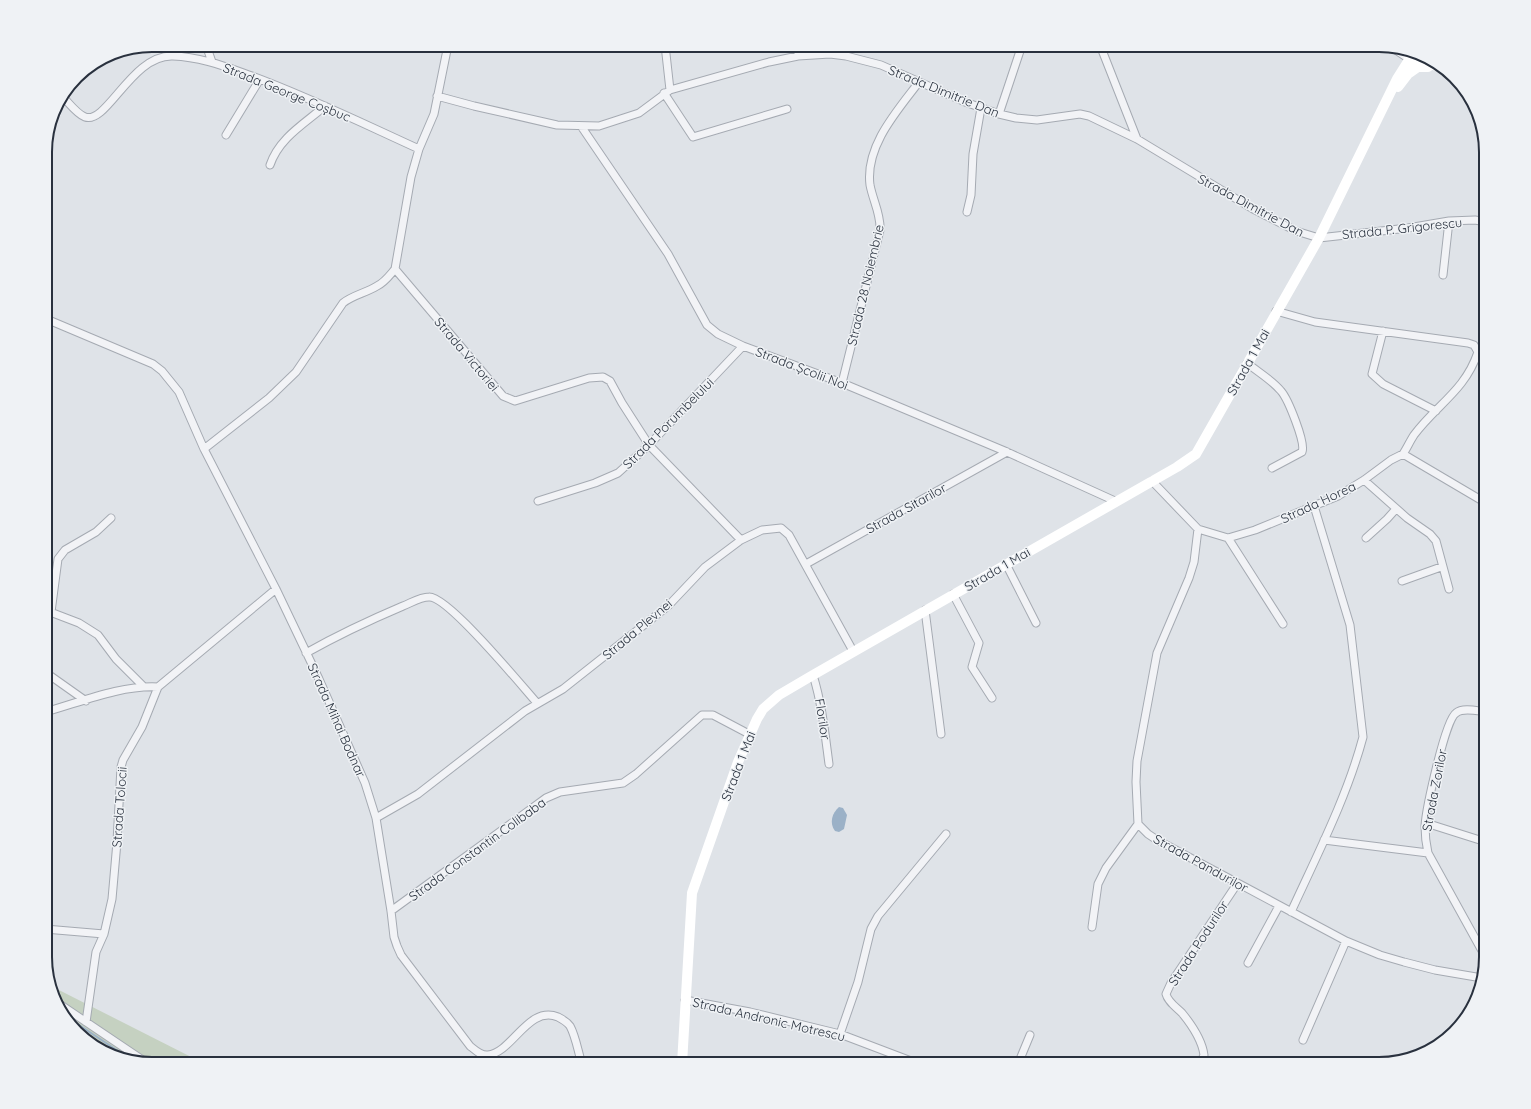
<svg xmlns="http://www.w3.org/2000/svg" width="1531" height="1109" viewBox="0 0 1531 1109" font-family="Quicksand,sans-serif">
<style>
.green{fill:#c5d1c1}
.water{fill:#9bb1c7}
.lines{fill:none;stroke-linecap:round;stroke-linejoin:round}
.stream{stroke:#9bb1c7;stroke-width:2}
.minor-casing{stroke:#a5aab2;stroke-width:9}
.tertiary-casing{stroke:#a5aab2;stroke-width:11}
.minor{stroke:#f2f3f6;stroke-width:7}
.tertiary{stroke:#f2f3f6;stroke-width:9}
.secondary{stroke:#fff;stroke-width:10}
.labels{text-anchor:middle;stroke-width:3;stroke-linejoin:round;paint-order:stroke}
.street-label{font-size:13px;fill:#29313e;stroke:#eff2f5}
.rim{fill:none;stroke:#29313e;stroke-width:2}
</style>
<rect width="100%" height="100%" fill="#dfe3e8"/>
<path class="green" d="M51,986L205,1064H152L118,1058L87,1042L56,1004Z"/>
<path class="water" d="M839,807L843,808L847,815L844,829L839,832L835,831C829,823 832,813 839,807Z"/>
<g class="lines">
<path class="stream" d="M67,1017L133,1061"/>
<g class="minor-casing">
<path id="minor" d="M206,45L212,62
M665,45L670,90
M798,45V56
M1100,45L1137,139
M664,93L693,137L787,109
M437,96L474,106L557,125L599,126L639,113L670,90L769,62L798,56L830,54L846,56L881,65L965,102L999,114L1016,118L1037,120L1080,114L1089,116L1137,139L1253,209L1296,231L1319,238L1408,228L1449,221L1475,220L1486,222
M63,97C69,103 77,114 85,117C107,125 132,54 173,56C201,57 226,67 252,76C309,97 364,124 419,149
M999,114L1022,45
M581,126L668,254L707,325L718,334L743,346L842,383L1007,452L1115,501
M226,135L260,79
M270,165C279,138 304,124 325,106
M967,212L971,195L973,154L981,108
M395,269L503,396L515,401L589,378L603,377L610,381L622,403L649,445L741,540
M1443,275L1449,221
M1276,311L1315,322L1468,343L1474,345L1478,352C1465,391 1436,405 1414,435C1410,441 1407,448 1403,454
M45,317L51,321L153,364L162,371L179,392L204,449L276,589L319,679L365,783L376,818L391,911L394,937L397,946L401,955L470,1046C475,1050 481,1056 488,1055C513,1052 528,1005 558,1017C562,1019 567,1022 570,1026C576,1037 578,1052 582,1064
M45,328L51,321
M1383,331L1372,374L1383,384L1436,411
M1247,363C1258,372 1272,380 1281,391C1288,399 1306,443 1302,452L1272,468
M842,383L880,230C881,214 873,201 870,185C865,146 897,111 919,82
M204,449L269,398L296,372L343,303C353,295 366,293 377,286C385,282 389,276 395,269L411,177L419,149L434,114L448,45
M1364,480L1407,518L1430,534L1436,541L1449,589
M1152,481L1198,529L1228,538L1255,530L1338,496L1364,480L1391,460L1403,454L1486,503
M538,501L595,483L618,473L649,445L743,346
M1198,529L1194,562L1189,578L1157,653L1137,761L1136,782L1138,824L1148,834L1157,840L1346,941L1380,955L1404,962L1435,970L1482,978
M1228,538L1283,624
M1366,538L1387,519L1396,509
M806,564L1007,452
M1006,564L1036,623
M1402,581L1441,567
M953,594L979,643L972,667L992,698
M45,610L79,623L98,635L116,659L143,686
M925,610L941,734
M51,612L58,559L65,550L96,532L111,518
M306,653C338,635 370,620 403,606C411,603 420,597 429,597C448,596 521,685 537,703
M45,672L86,701
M813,675C822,704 825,734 829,764
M45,712C81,702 121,685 158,687
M376,818L418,794L525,711L563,689L668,606L705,567L741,540L762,530L781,528L789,535L853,651
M1426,823L1486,842
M1324,840L1428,853
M391,911L546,798L560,792L623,783L636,774L702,715H713L749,734
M1291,912C1317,855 1347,797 1363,737L1350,625L1314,506
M1092,927L1098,884L1106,868L1138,824
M45,929L104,934
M1486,958L1428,853C1426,844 1425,835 1425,826C1426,810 1445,720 1456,713C1463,707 1477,711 1486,712
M1248,963L1279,906
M685,1000L750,1012L840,1034L919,1064
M55,1001L147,1063
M86,1022L96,952L104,934L112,899L117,842L121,767L123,760L142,727L158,687L276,589
M840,1034L858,982L871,929L878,916L946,834
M1303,1040L1346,941
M215,1064H216
M1018,1064L1030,1035
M1200,1064L1204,1055C1202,1040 1191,1024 1182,1013C1176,1007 1168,1002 1166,994L1171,983L1237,884"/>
</g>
<g class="tertiary-casing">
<path id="tertiary" d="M1393,47L1408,57"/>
</g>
<use href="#minor" class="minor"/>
<use href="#tertiary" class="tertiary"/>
<path class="secondary" d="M1408,50L1409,60L1418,67H1428L1435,62
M1433,65L1444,68
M1398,87L1408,74L1418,67
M682,1064L692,893L738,762L757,719L763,709L779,695L813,675L1177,467L1196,454L1319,238L1397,79L1409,60"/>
</g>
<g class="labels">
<g class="street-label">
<text transform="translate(944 91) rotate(22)" y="5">Strada Dimitrie Dan</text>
<text transform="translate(287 92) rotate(22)" y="5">Strada George Coșbuc</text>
<text transform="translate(1251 205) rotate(28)" y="5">Strada Dimitrie Dan</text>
<text transform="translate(1402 228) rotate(-6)" y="5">Strada P. Grigorescu</text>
<text transform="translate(865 285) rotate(-77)" y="5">Strada 28 Noiembrie</text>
<text transform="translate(467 354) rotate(50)" y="5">Strada Victoriei</text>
<text transform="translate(1248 362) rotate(-61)" y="5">Strada 1 Mai</text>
<text transform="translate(802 368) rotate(21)" y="5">Strada Școlii Noi</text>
<text transform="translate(668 423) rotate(-45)" y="5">Strada Porumbelului</text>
<text transform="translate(1318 502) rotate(-25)" y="5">Strada Horea</text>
<text transform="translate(906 508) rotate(-29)" y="5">Strada Sitarilor</text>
<text transform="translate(997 569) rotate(-30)" y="5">Strada 1 Mai</text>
<text transform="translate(637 629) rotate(-40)" y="5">Strada Plevnei</text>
<text transform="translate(823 719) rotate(81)" y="5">Florilor</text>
<text transform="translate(337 720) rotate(66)" y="5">Strada Mihai Bodnar</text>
<text transform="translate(738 766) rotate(-69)" y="5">Strada 1 Mai</text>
<text transform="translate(1434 790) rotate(-79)" y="5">Strada Zorilor</text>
<text transform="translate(119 807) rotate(-86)" y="5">Strada Tolocii</text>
<text transform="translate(477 849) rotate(-36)" y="5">Strada Constantin Colibaba</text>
<text transform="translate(1201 863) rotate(29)" y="5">Strada Pandurilor</text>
<text transform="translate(1198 943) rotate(-57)" y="5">Strada Podurilor</text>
<text transform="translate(769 1019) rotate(13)" y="5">Strada Andronic Motrescu</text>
</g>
</g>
<path d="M0 0H1531V1109H0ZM152 52H1379A100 100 0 0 1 1479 152V957A100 100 0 0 1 1379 1057H152A100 100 0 0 1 52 957V152A100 100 0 0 1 152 52Z" fill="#eff2f5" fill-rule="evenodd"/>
<path class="rim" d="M152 52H1379A100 100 0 0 1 1479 152V957A100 100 0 0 1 1379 1057H152A100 100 0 0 1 52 957V152A100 100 0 0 1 152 52Z"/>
</svg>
